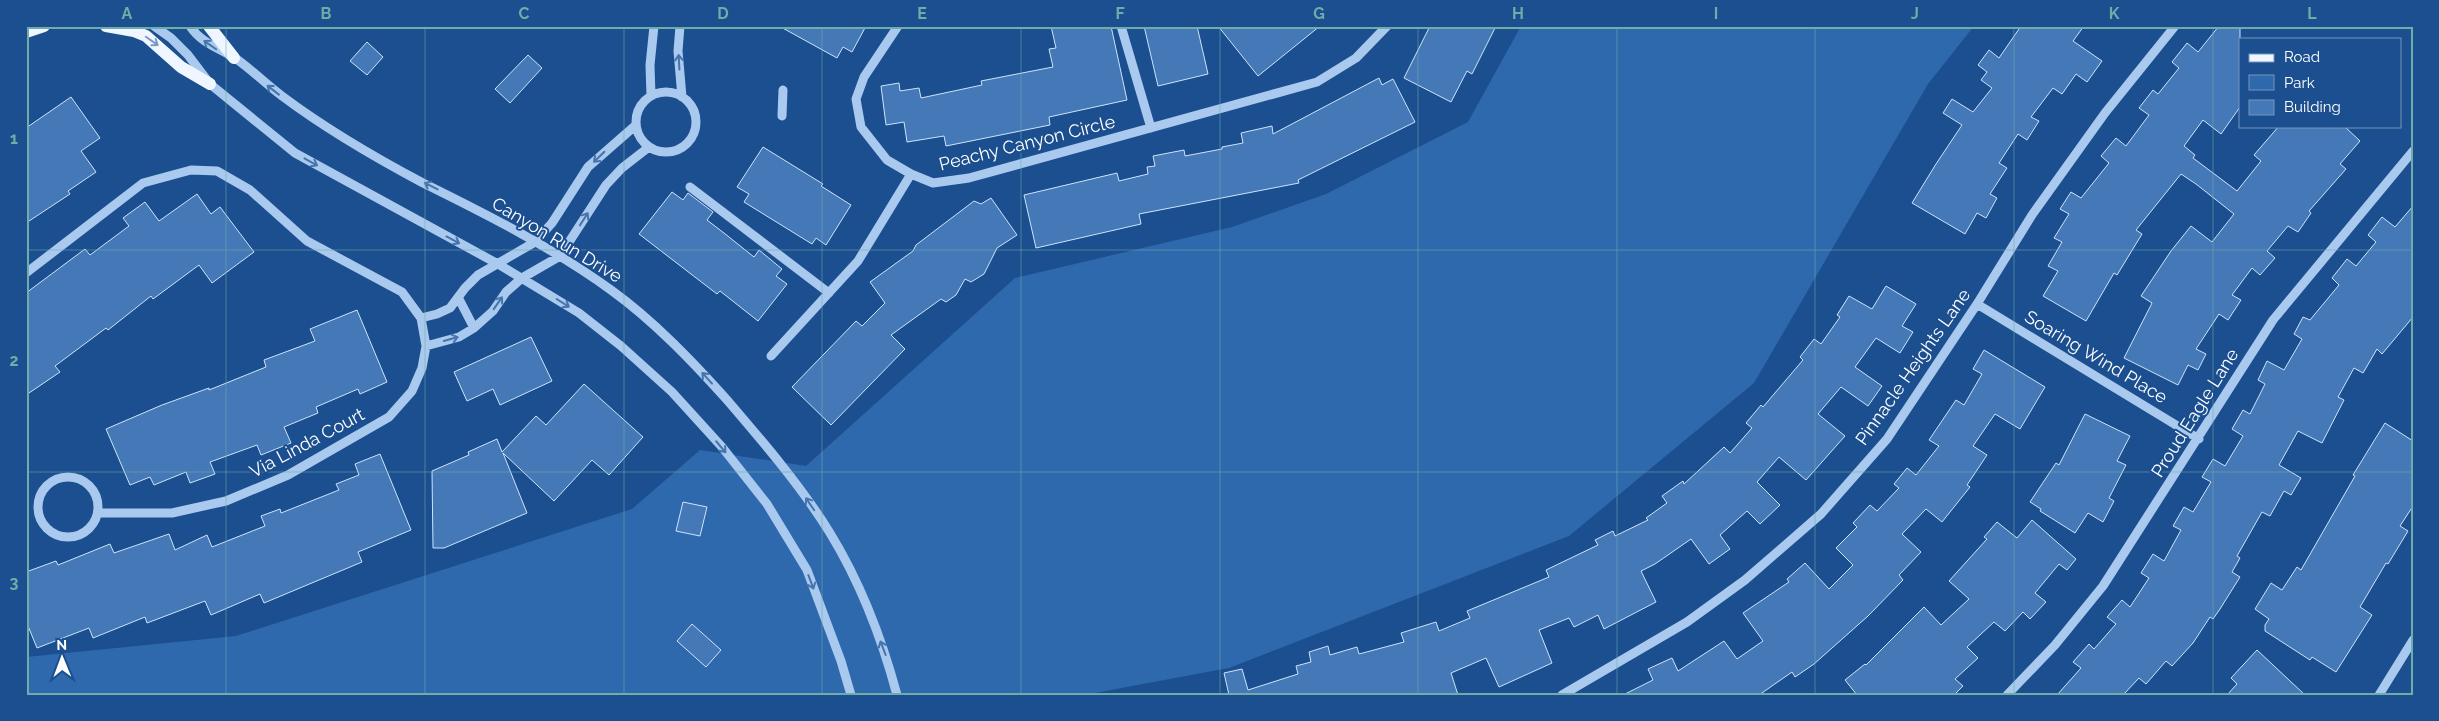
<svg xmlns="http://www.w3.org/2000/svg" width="2439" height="721" viewBox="0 0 2439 721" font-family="Raleway,sans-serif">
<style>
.green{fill:#2e69ad}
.building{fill:#4478b7;stroke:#cfe3fa}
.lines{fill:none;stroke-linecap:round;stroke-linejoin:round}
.minor{stroke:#a9c9ee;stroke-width:9}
.major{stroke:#f0f6ff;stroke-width:12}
.oneway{stroke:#7b9ac1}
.oneway2{stroke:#4674ac}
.grid{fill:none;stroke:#6fada8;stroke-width:1;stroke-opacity:0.55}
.labels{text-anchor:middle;stroke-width:4;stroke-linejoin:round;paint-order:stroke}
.street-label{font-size:18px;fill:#fff;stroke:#1b4f8f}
.neatline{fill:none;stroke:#6fada8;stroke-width:2}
.grid-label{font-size:16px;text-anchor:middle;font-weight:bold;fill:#6fada8}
</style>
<rect width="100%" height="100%" fill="#1b4f8f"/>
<path class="green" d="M1521,26H1974L1928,84L1754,383L1569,536L1229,668L1084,695H26V657L236,636L632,509L700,450L806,466L1015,278L1232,227L1326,194L1468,122Z"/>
<path class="building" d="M779,26H866L852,52L843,47L837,58Z
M1051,26H1111L1127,100L1049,117L1050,125L946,146L944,136L907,142L904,122L886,125L881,86L899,83L900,91L919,88L921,98L982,85L981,81L1053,67L1049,49L1056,48Z
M1144,26H1197L1208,74L1158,86Z
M1218,26H1320L1258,76Z
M1430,26H1496L1472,74L1467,71L1451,102L1404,78Z
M2021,26H2084L2073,41L2102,61L2087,82L2076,74L2062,94L2053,88L2031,117L2039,121L2027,140L2018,134L1999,163L2007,168L1990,194L1997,198L1986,218L1977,213L1965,234L1912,203L1936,164L1962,125L1943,113L1952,99L1973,112L1992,88L1981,80L1987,72L1978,65L1989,50L1999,58Z
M2219,26H2240V107L2221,134L2203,120L2184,146L2195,155L2193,158L2237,191L2261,161L2254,155L2279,126H2344L2360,141L2340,164L2346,169L2309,211L2311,213L2298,232L2288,226L2267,251L2275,258L2260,275L2252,268L2232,295L2241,300L2228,320L2219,314L2196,349L2206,354L2198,370L2188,365L2178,385L2124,358L2152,303L2141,296L2171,251L2191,226L2212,242L2234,214L2196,184L2181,174L2136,230L2142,234L2117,275L2114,273L2086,321L2043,296L2058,271L2048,266L2062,242L2054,238L2069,214L2060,209L2071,192L2081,198L2109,163L2101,156L2116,138L2126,146L2149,115L2139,108L2153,90L2158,94L2179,68L2172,62L2187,43L2198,52Z
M367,42L383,57L367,75L350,61Z
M528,55L542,68L510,103L495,89Z
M1379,78L1382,85L1393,79L1415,122L1298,180L1299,183L1139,214L1141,224L1036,248L1024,195L1117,173L1119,181L1148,174L1147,167L1155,166L1153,156L1184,150L1185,156L1222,149V147L1243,143L1241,133L1272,126L1273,134Z
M71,97L100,138L81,151L96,172L68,191L70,194L26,223V128Z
M763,147L823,184L821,186L851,205L826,245L816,238L812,244L744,202L749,194L737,187Z
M672,192L683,200L688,193L713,212L707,220L724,233L754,257L759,250L782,269L776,276L787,284L758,321L720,291L717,294L639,234Z
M197,194L211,214L220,207L254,252L212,283L199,265L153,299L151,296L108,330L106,328L55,366L60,372L26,395V293L85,249L90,255L129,226L123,218L145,202L159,221Z
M991,198L1017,235L997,248L984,274L971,282L965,279L956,295L946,302L941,299L891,335L905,349L831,425L792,387L856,321L862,326L885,303L870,282L913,251L916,245L974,201L981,204Z
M2413,206V317L2382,354L2377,349L2363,373L2354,368L2338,397L2344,400L2322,443L2298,431L2279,465L2301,478L2291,495L2284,491L2270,516L2262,512L2237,556L2240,558L2232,572L2240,577L2220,609L2213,619L2210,617L2193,643L2172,666L2166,661L2146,684L2139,678L2123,695H2057L2081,668L2073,662L2089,644L2094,649L2116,624L2107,617L2122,600L2130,607L2149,578L2141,573L2153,554L2164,561L2181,530L2173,526L2184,507L2193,512L2211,482L2202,477L2213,459L2225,466L2243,436L2232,429L2243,410L2250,414L2265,384L2258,380L2267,361L2284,370L2302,339L2294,334L2303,317L2310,320L2339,285L2332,278L2347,259L2356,266L2376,242L2368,235L2382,217L2395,227Z
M1886,286L1916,304L1902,326L1913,332L1900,353L1876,338L1855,367L1882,386L1868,406L1841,387L1818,414L1845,436L1806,480L1779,457L1757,482L1780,505L1760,524L1747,511L1720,535L1730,549L1709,564L1691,539L1655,564L1641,571L1656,602L1604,629L1598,615L1574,627L1569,618L1539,630L1552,663L1499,687L1486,658L1451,673L1458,695H1229L1224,673L1242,669L1248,690L1298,674L1296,666L1311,662L1309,652L1328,646L1330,655L1357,647L1359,654L1404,642L1401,633L1436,622L1439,631L1470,618L1467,611L1549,577L1546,570L1598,545L1595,540L1613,531L1615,536L1648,520L1646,518L1667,503L1662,496L1683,481L1684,484L1724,447L1730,453L1752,428L1746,423L1761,405L1763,407L1803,360L1800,357L1814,339L1821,344L1840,317L1837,315L1849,296L1872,309Z
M357,310L387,382L360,394L358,389L316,407L318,413L284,427L291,443L261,455L257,445L210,462L215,474L190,483L186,472L154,485L150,477L130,485L106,429L162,405L209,388V390L266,367L264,360L315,341L310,329Z
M531,337L552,381L500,405L493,389L467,401L454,372Z
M1984,350L2045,387L2020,429L1995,414L1973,446L1987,455L1967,485L1970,487L1942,522L1926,509L1902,534L1921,552L1899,575L1903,580L1868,616L1814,664L1795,677L1792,672L1759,695H1623L1653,680L1648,669L1672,658L1678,671L1724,641L1737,659L1763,641L1743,613L1789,582L1787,579L1805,563L1829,589L1853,565L1836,548L1857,527L1853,523L1870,505L1877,511L1899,488L1894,484L1907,468L1916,475L1939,446L1929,440L1956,400L1964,405L1982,374L1973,369Z
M584,384L643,437L609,475L592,460L554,501L503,453L527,513L444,548H433L432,471L469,455L468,452L497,439L502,452L536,416L546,425Z
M2085,414L2130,436L2117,461L2126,465L2109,498L2114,501L2103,522L2088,513L2075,533L2040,511L2041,509L2030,502L2056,463L2059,465Z
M2385,423L2413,441V506L2400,526L2408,531L2388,564L2386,563L2360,607L2372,615L2336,672L2312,657L2310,660L2265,631V625L2269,619L2255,609L2271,583L2282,590L2297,567L2301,570L2355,476L2353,475Z
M380,454L411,530L358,552L362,562L264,603L260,594L211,615L205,601L147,623L145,617L93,638L89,628L37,648L26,621V572L56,561L58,565L110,544L114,553L169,534L175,550L207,535L212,547L265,526L261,516L280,509L281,513L339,490L336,484L359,475L355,464Z
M683,502L707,507L700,536L676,531Z
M2032,520L2076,559L2067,570L2059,564L2035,593L2046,602L2030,619L2023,612L2005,631L1994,622L1967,647L1978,658L1955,679L1963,686L1954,695H1857L1845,680L1865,664L1866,665L1924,607L1941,625L1969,599L1949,581L1987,539L1984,537L1997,522L2017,538Z
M692,624L721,650L706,667L677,641Z
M2257,650L2305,695H2227L2237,684L2231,678Z"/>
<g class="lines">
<path class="minor" d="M154,26L171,38L188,55L210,84L295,153L498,264L579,313L621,346L672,392L722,447L767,504L807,570L841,661L851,695
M190,26C201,43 219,48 235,58C251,69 266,84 282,96C326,129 374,157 423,183C488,215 553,248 611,290C654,321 693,362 728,401C764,443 801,486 830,533C860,582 882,639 897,695
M680,26L678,51L682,97
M898,26L864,77L856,99L861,127L887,160L911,174L933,183L969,178L1317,82L1356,58L1387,26
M1121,26L1151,128
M636 122a30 30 0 1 1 60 0a30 30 0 1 1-60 0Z
M651,96L650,65L654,26
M782,116L783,90
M690,187L829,293
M26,273L143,183L191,170L217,171L250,190L307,241L402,292L421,318L426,346L422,368L412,391L389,417L288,475L226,501L172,513H98
M459,299L474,328
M1977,304L2199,439
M421,318L437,314L450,308L465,288L478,275L535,242L552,223L588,167L636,125
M426,346L459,337L474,328L493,311L506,292L522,278L560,256L606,185L622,168L649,147
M771,356L858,261L911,174
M38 507a30 30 0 1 1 60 0a30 30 0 1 1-60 0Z
M1562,695L1687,622L1745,580L1821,514L1887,439L1977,304L2032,215L2105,113L2175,26
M2007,695L2055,645L2103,586L2273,320L2413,151
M2379,695L2413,640"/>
<path class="major" d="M106,26L134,31L146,36L181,67L210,84
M209,26L234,58
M26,32L44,26"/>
</g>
<defs><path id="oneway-shaft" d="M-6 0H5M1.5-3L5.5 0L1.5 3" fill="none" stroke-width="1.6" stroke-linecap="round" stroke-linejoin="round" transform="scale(1.25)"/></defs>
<use class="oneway" href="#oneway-shaft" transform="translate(152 41) rotate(35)"/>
<g class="oneway2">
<use href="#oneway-shaft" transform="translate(210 45) rotate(-145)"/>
<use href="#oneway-shaft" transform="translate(679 62) rotate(-93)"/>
<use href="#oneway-shaft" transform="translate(273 90) rotate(-142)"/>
<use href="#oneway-shaft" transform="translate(599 157) rotate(136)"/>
<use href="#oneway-shaft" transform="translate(311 162) rotate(29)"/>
<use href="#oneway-shaft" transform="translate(431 186) rotate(-153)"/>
<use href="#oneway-shaft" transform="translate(584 219) rotate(-57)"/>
<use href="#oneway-shaft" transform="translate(453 240) rotate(28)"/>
<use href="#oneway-shaft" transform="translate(498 303) rotate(-55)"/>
<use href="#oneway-shaft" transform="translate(563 303) rotate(32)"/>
<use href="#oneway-shaft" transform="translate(451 339) rotate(-16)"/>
<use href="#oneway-shaft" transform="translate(707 378) rotate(-132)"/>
<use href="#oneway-shaft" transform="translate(721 447) rotate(50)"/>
<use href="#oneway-shaft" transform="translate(810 504) rotate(-124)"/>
<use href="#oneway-shaft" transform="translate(811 582) rotate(69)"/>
<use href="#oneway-shaft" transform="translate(883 648) rotate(-111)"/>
</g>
<path class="grid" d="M226,26V695M425,26V695M624,26V695M822,26V695M1021,26V695M1220,26V695M1418,26V695M1617,26V695M1815,26V695M2014,26V695M2213,26V695M26,250H2413M26,472H2413"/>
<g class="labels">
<g class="street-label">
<text transform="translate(1027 143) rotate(-14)" y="6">Peachy Canyon Circle</text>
<text transform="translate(557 240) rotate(31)" y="6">Canyon Run Drive</text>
<text transform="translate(2096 357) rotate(31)" y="6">Soaring Wind Place</text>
<text transform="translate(1913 367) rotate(-55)" y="6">Pinnacle Heights Lane</text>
<text transform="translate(2195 413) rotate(-58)" y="6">Proud Eagle Lane</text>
<text transform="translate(307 443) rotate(-28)" y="6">Via Linda Court</text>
</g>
</g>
<rect width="2439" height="721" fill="none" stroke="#1b4f8f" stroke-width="55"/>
<rect x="2239" y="38" width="162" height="90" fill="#1b4f8f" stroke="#7695bc"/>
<rect x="2249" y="54" width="25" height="8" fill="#f0f6ff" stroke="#7695bc"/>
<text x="2284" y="62" font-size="15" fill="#ffffff">Road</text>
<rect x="2249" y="75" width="25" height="15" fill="#2e69ad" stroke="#7695bc"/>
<text x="2284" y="88" font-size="15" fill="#ffffff">Park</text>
<rect x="2249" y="100" width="25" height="15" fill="#4478b7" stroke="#7695bc"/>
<text x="2284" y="112" font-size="15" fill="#ffffff">Building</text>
<g transform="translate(62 658) rotate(359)" stroke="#1b4f8f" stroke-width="4" paint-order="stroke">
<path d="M0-4L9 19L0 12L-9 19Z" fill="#ffffff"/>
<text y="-8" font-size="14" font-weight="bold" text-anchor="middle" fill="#ffffff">N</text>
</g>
<rect x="28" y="28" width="2384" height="666" class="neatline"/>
<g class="grid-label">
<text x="127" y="19">A</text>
<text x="326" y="19">B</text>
<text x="524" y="19">C</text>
<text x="723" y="19">D</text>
<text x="922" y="19">E</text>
<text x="1120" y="19">F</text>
<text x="1319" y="19">G</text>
<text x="1518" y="19">H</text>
<text x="1716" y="19">I</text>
<text x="1915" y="19">J</text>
<text x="2114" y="19">K</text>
<text x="2312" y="19">L</text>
<text x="14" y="144">1</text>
<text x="14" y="366">2</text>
<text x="14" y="588">3</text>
</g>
</svg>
